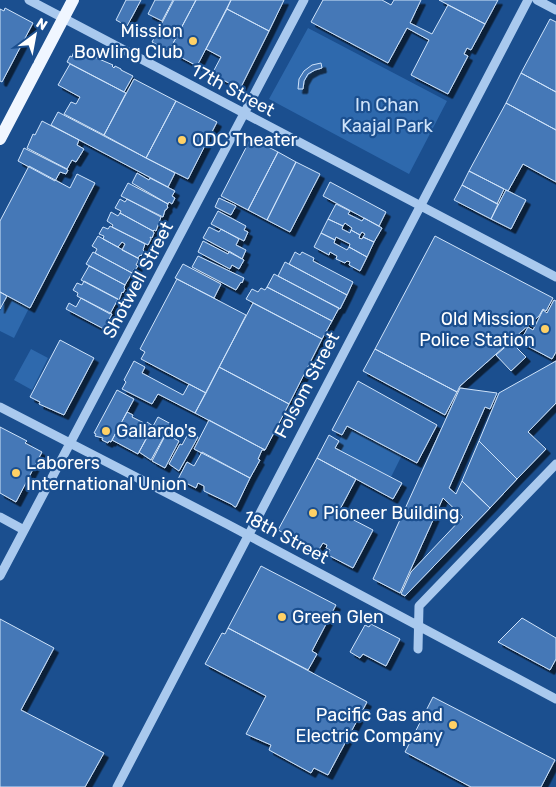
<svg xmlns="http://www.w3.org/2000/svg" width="556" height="787" viewBox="0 0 556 787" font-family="Rubik,sans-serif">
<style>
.green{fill:#2e69ad}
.building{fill:#4478b7;stroke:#cfe3fa;filter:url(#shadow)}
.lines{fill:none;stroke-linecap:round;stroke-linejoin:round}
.minor{stroke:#a9c9ee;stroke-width:9}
.major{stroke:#f0f6ff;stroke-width:12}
.poi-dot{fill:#ffd166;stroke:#1b4f8f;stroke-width:2}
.labels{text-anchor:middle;stroke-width:4.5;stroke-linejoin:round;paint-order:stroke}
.poi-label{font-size:18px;fill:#fff;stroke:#1b4f8f;text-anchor:start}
.street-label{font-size:18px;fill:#fff;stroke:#1b4f8f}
.park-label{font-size:18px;fill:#cfe3fa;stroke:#1b4f8f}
</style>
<defs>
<filter id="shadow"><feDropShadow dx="4.5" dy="4.5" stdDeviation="0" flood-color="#0009"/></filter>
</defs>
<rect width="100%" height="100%" fill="#1b4f8f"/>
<path class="green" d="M308,28L447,101L409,174L269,99Z
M7,297L29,308L14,338L0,331V311Z
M31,349L48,358L32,390L14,380Z
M347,426L402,455L391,477L335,448Z"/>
<path class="building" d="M126,0H141L127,26L116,20Z
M155,0H173L162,21L148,14Z
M174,0H196L169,51L152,42Z
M196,0H231L197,66L169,51Z
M231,0H284L269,31L227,9Z
M323,0H382L391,5L394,0H421L410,23L432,34L448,5L485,24L471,50L467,48L464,54L468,56L448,94L411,75L429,40L407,28L388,63L311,22Z
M439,0H498L485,24Z
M5,8L33,23L2,82L0,81V9L4,11Z
M227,9L269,31L240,89L212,74L221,57L206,49Z
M550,19L556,22V92L521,73Z
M76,45L86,53L87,51L93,55L92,56L113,65L112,66L114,68L115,66L121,69V70L133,76L124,92L67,62L70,56L72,57Z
M321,63L322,68L315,70L308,74L304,81L303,89H298L299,79L304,71L312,65Z
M70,64L126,93L104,135L64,114L71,102L76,104L80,97L58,85Z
M521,73L556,92V130L506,103Z
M134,79L176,101L146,158L104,135Z
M176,101L217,122L188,179L146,158Z
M506,103L556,130V182L523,164L508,191L469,171Z
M58,112L175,173L168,187L51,125Z
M42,121L79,140L77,145L84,149L76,162L72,160L67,169L27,148L33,134L35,135Z
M251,138L278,152L248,210L221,196Z
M24,148L68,170L66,174L60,172L55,181L18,161Z
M278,152L296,162L267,220L248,210Z
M296,162L320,174L290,232L267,220Z
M29,166L70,188L77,174L95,183L30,308L0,292V221Z
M469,171L504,189L497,204L462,185Z
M137,173L149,180L150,178L175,191L172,196L175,198L172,204L169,202L168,204L132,183Z
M330,182L386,212L379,226L323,196Z
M128,183L168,204L167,206L168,207L166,210H165L163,217L121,196Z
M462,185L498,204L491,219L454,200Z
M506,190L526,200L511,229L491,219Z
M219,198L236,206L231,215L215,207Z
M120,199L125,202L127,199L161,217L156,231L154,230L153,231L120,213L121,211L115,208Z
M336,204L350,211L348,214L362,221L364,218L382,228L374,242L363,237L365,234L362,232L360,235L351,230L352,228L345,223L343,226L328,219Z
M218,211L246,226L244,230L248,232L244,241L211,224Z
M111,212L118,216L120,213L153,231L154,233L152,238L150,237L151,239L148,245L112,227L113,225L107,221Z
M328,219L343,226L342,229L350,233L351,230L360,235L359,238L362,239L363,237L374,242L367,257L349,247L350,244L336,237L335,240L321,233Z
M110,226L145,244L143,250L144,251L141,256L140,255L138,258L122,250L125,244L122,242L118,247L103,239L104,236L99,234L103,227L108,229Z
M209,227L219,232L221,229L239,239L236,245L246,250L242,259L203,238Z
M321,233L335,240L334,243L347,250L349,247L367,257L360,271L349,265L350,262L347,261L345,263L336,259L337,256L330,252L329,255L314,247Z
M98,236L139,259L136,265L138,266L135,270L134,269L132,273L95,253L97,249L92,246Z
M435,236L553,298L546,311L543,309L539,316L460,386L457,392L375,349Z
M203,241L228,254L229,251L244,260L239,269L232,265L230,269L198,252Z
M93,252L132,273L125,285L86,264Z
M295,252L300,255L302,252L314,258L313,261L353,282L347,295L289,264Z
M198,256L244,278L242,283L241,282L236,290L192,267Z
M285,262L347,295L340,309L278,276Z
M183,264L221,284L214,298L175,278Z
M89,266L125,285L124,288L125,289L123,293L122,292L119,300L81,280Z
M274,274L339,308L332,321L267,287Z
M177,279L246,315L206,393L141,359L145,352L140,349Z
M84,281L118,299L110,314L77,296L78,293L73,290L77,283L82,285Z
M267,287L332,321L322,339L246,299L252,289L258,292L261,288L265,290Z
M0,292L7,296L0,309Z
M81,298L112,314L104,329L66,309L69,303L76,307Z
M554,300L556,301V352L552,359L520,342L528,327L533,330L543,310L547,313Z
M253,303L322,339L289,404L219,367Z
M60,340L94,358L64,415L39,404L40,402L30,397Z
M511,342L526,357L511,371L496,355Z
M375,349L457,392L445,415L363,371Z
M134,361L145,367L142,373L183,395L189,384L206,393L195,413L158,394L152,404L122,389L126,382L124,380Z
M556,361V403L528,432L546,449L517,479L479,441L499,393Z
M219,367L289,404L265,450L195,413Z
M358,381L437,425L417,463L347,426L342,435L332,430Z
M460,388L497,393L490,409L485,407L449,488L456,494L462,481L490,508L405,596L401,594L411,572L463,517L443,498L400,593L373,579Z
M117,390L134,399L111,442L109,441L108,443L102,440L103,438L95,436L96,434L94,433Z
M127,412L133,415L132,417L146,424L147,422L153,426L138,454L112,440Z
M158,417L171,424L151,460L139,452Z
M209,420L265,450H262L258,459L260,460L250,478L194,449Z
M0,427L27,441L25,443L42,452L16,502L0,493Z
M189,432L198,437L179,471L169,464L180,444L182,445Z
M166,434L179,441L165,468L152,461Z
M329,435L339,441L335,448L402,483L393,499L317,458Z
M479,441L517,479L490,508L462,481Z
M202,452L250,478L236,507H235L231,504L204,491V486L198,483L196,488L178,479L187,462L194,466Z
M317,458L356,479L337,515L341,517L344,511L349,514L348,517L373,530L353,568L328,555L330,550L326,548L327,545L323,543L318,551L278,530Z
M261,566L336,605L312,651L317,654L308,670L228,628Z
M522,618L556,638V659L550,670L498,642Z
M0,619L54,648L21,710L104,753L85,787H0Z
M371,624L400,639L386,666L363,654L360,658L350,652L365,625L369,627Z
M228,628L367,702L328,775L314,768L311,773L269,750L271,745L246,734L266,696L205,664L222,633L225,634Z
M433,697L555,760L541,787H471L405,752Z"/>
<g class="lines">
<path class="minor" d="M29,0L556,277
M537,0L556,10
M0,407L227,524L556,699
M0,517L24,530
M0,576L304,0
M418,649L419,606L556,464
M117,787L528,0"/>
<path class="major" d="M0,139L73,0"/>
</g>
<g class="poi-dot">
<circle cx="193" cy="41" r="5"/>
<circle cx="182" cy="140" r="5"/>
<circle cx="545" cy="329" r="5"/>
<circle cx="106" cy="431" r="5"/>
<circle cx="16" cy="473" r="5"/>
<circle cx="313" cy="513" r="5"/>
<circle cx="282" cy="617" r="5"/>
<circle cx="453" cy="725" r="5"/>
</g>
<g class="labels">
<g class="poi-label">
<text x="183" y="37" text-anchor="end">Mission<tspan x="183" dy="21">Bowling Club</tspan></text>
<text x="192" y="146">ODC Theater</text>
<text x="535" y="325" text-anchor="end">Old Mission<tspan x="535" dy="21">Police Station</tspan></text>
<text x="116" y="437">Gallardo's</text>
<text x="26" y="469">Laborers<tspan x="26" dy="21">International Union</tspan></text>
<text x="323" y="519">Pioneer Building</text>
<text x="292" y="623">Green Glen</text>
<text x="443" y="721" text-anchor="end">Pacific Gas and<tspan x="443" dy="21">Electric Company</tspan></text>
</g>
<g class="street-label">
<text transform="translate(233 90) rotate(28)" y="6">17th Street</text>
<text transform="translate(138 280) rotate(-62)" y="6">Shotwell Street</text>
<text transform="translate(307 385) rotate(-62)" y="6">Folsom Street</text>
<text transform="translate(286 537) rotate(28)" y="6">18th Street</text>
</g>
<g class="park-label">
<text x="387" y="111">In Chan<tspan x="387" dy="21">Kaajal Park</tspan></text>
</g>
</g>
<g transform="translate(35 35) rotate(32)" stroke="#1b4f8f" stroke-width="4" paint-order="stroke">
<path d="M0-4L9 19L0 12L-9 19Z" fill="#ffffff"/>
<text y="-8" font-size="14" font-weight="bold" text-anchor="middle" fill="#ffffff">N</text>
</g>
</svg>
